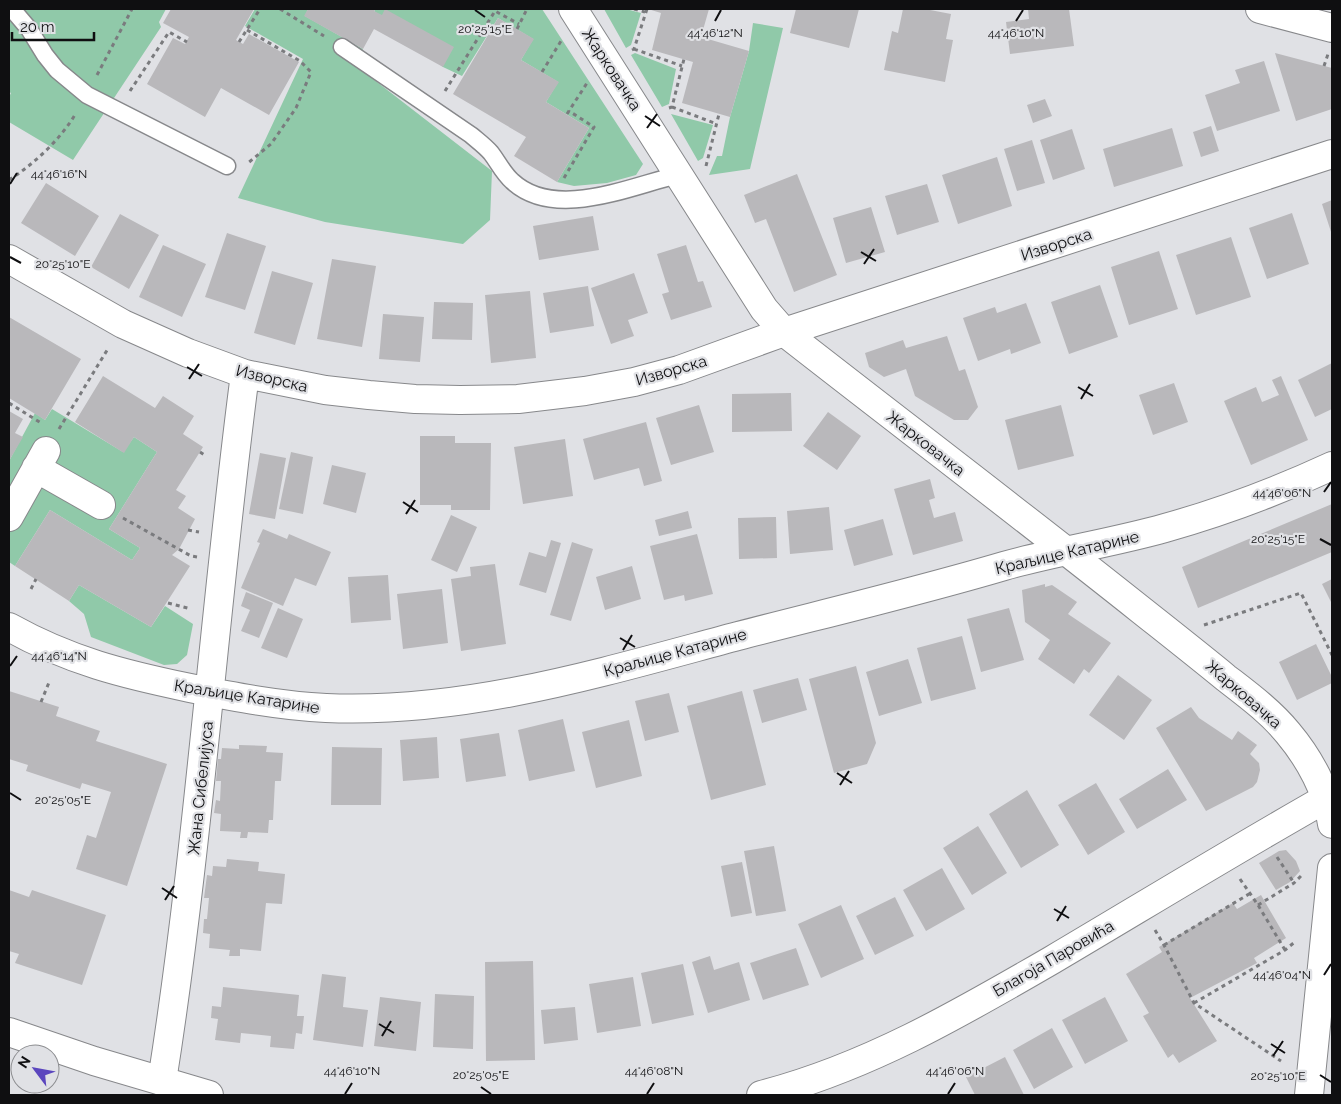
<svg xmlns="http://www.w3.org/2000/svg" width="1341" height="1104" viewBox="0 0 1341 1104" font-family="Raleway,sans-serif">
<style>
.green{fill:#90c9a9}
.building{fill:#b9b8bb}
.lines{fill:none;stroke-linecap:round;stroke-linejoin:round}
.lane-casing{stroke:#87888b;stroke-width:19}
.street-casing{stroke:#87888b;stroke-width:30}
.secondary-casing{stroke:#87888b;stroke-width:30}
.path{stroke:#7a7b7e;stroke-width:3;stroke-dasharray:4 4;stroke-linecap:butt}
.lane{stroke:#fff;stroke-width:16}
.street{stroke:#fff;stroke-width:28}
.secondary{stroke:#fff;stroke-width:28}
.ticks{fill:none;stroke:#0f0f11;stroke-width:2}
.labels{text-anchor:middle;stroke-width:4.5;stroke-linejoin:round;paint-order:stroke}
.street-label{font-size:16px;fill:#0f0f11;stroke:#e0e1e5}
.ticks-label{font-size:12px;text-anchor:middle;fill:#0f0f11;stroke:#e0e1e5;stroke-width:4.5;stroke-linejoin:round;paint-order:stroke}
</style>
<rect width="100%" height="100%" fill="#e0e1e5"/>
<path class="green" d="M18,9H166L159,22L161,27L73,160L9,122V97L11,93L9,92V21Z
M255,9H308L305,16L363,49L355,65L492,171L490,220L463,244L325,222L238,198L303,59L245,26Z
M376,9H542L643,164L636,175L607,183L574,186L557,182L589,128L546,102L558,82L521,60L533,39L498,18L462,76L443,67L374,11Z
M604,9H626L641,13L631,45L626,48Z
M753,23L783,28L750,169L709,175L717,156H722L730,117L749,51Z
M635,53L676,69L669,104L662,107L631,55Z
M671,114L713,125L703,158L698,161Z
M52,409L123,452L134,437L157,452L109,529L140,548L132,560L50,510L15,566L9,562V461L35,413L45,420Z
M79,585L151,627L165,606L193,624L187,655L177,664L164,665L91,637L84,614L69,601Z"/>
<path class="building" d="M171,9H254L236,40L243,44L249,34L299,62L269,115L221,88L205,117L147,84L173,38L185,44L189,37L163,23Z
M308,9H376L374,11L382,15L385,9L454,47L443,67L374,29L363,49L304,16Z
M648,9H709L701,37L749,51L730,117L682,103L693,62L652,50L661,13Z
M796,9H859L849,48L790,33Z
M903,9H925L951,14L946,39L953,40L945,82L884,70L892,31L898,33Z
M1028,9H1069L1074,46L1010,54L1006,22L1029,19Z
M498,18L534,39L521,60L559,82L546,102L589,128L557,182L514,156L526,137L453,94Z
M1275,53L1332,68V109L1296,121Z
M1264,61L1280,111L1217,131L1205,95L1240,83L1235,70Z
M1045,99L1052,116L1033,123L1027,105Z
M1211,126L1219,151L1201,157L1193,132Z
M1172,128L1183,166L1114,187L1103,149Z
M1072,129L1085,169L1053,180L1040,140Z
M1032,140L1045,183L1017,191L1004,149Z
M997,157L1012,206L958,224L942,175Z
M797,174L837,275L794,292L766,219L755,223L744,195Z
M46,183L99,216L75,256L21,223Z
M927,184L939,222L897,235L885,196Z
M1332,200V235L1322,204Z
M871,207L885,252L846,263L833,218Z
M1292,213L1309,264L1267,279L1249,228Z
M120,214L159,235L129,289L91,267Z
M593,216L599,250L539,260L533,226Z
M227,233L266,246L245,310L205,297Z
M1231,237L1251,297L1196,315L1176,255Z
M163,245L206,264L182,317L139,297Z
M686,245L698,282L703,281L712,307L671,320L662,294L669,292L657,254Z
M1159,251L1178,309L1129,325L1111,267Z
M332,259L376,266L362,347L317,339Z
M272,271L313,283L295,345L254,333Z
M634,273L648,313L628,320L634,336L611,344L591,288Z
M1100,285L1118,337L1069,354L1051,302Z
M588,286L594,326L550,333L543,293Z
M530,291L536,358L491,363L485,295Z
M434,302L473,303L472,340L432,339Z
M1026,303L1041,343L1011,354L1010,349L978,361L963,318L995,307L997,313Z
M383,314L424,317L420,362L379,359Z
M9,317L81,359L45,420L9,398Z
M947,336L959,371L965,369L978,407L968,420H954L915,396L906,369L884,377L869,367L865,353L903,340L906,348Z
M1332,363V409L1315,417L1298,380Z
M103,376L155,408L163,396L194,416L183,434L203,447L176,490L186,496L178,508L195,519L179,549L172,555L190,566L151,627L79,585L69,601L15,566L50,510L132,560L140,548L109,529L157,452L134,437L124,453L75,422Z
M1281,376L1308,440L1251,465L1224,401L1256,387L1262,402L1279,395L1272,380Z
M1174,383L1188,422L1153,435L1139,395Z
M791,393L792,431L732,432V394Z
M699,405L714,452L671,465L656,418Z
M1061,405L1074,456L1018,470L1005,420Z
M9,411L23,419L15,433L23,437L9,461Z
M828,412L861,436L837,470L803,446Z
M646,422L662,481L644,486L639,468L594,480L583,439Z
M420,436H455V443H491L490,510H451V505H420Z
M565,439L573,496L523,504L514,447Z
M291,452L313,457L303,514L279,509Z
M260,453L286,458L275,519L249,514Z
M332,465L366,473L356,513L323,504Z
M930,479L935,498L929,500L934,518L955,512L963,541L913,555L894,489Z
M1332,504V552L1198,608L1182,567Z
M829,507L833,550L790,554L787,511Z
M688,511L692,528L659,536L655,520Z
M451,515L477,527L457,572L431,560Z
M776,517L777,558L739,559L738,518Z
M883,519L893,555L854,566L844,530Z
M263,529L287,539L289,534L331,552L316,586L295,578L283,606L241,588L260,543L257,542Z
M697,534L713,594L685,601L684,595L664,600L650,546Z
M551,540L561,543L546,593L519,585L529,552L546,557Z
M572,542L593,549L571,621L550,615Z
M495,564L506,644L461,651L451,579L471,576L470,567Z
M632,566L641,599L605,610L596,577Z
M388,575L391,620L351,623L348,577Z
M1332,579V604L1322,584Z
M1045,584V587L1052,585L1077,602L1068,614L1111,643L1089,673L1084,669L1074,684L1038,659L1050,640L1025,622L1022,590Z
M442,589L448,643L403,649L397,594Z
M246,592L273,603L259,638L241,631L250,610L241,606Z
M278,608L303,619L287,658L261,648Z
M1009,608L1024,660L981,672L967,619Z
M962,636L976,689L931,701L917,648Z
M1316,644L1332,677V683L1297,700L1279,662Z
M908,659L922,703L879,716L866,672Z
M856,666L876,743L867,764L834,773L809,679Z
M1118,675L1152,700L1124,740L1089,715Z
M798,678L807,710L762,723L753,690Z
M9,691L59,707L56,716L100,731L96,741L167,764L127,886L76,869L87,835L96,838L111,792L82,783L80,789L26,771L28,765L9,759Z
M742,691L766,785L711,800L687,706Z
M669,693L679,732L645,741L635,701Z
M1191,707L1199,718L1232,740L1238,731L1257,745L1250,754L1259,763L1260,770L1257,782L1253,787L1206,811L1156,728Z
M563,719L575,771L529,781L518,730Z
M629,720L642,776L596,788L582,732Z
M499,733L506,776L466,782L460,739Z
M437,737L439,778L403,781L400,740Z
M239,745L267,746L266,752L283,753L281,781H275L273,820H269L268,833L248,832L247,838H240L241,832L220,831L221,814L214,813L216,800L220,801L221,781H216L218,759H221L222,748L239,749Z
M332,747L382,748L381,805H331Z
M1168,769L1187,800L1137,829L1119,799Z
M1096,783L1125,832L1088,855L1058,805Z
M1027,790L1059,845L1021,868L989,814Z
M978,826L1007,873L972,895L943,848Z
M774,846L786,911L756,916L744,851Z
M1286,850L1296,861L1300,871L1290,882L1276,890L1259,863L1279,851Z
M227,859L259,862L258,871L285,874L282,904L266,903L261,951L240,949V956H229L230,950L209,948L210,934L203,933L204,919H207L209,898H204L207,875L212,876L213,866L226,867Z
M742,862L752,913L731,917L721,866Z
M942,868L965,909L926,931L903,890Z
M9,890L29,897L32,890L106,915L82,985L15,963L19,954L9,951Z
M1261,895L1286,938L1254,958L1257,963L1190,998L1217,1041L1179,1063L1173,1054L1168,1058L1143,1016L1149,1013L1126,974L1162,952L1159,947L1233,903L1237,909Z
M895,897L914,936L875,955L856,916Z
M841,905L864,959L821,978L798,924Z
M796,948L809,985L763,1000L750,963Z
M710,956L714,970L739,962L750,1000L708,1013L692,962Z
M533,961L535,1060L486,1061L485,962Z
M683,964L694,1015L652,1024L641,973Z
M322,974L346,977L343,1007L368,1010L363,1047L313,1040Z
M633,977L641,1026L597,1033L589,984Z
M223,987L299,995L297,1016H304L302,1034L296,1033L294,1049L270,1047L271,1036L241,1033L240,1043L215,1040L218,1019L211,1018L212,1006L221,1007Z
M435,994L474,996L473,1049L433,1047Z
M380,997L421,1002L416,1051L374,1046Z
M1105,997L1128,1041L1085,1064L1062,1020Z
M575,1007L578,1040L544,1044L541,1010Z
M1052,1028L1073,1067L1034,1089L1013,1050Z
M1005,1057L1024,1095H975L966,1077Z"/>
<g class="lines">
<g class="lane-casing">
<path id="lane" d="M12,9L29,29L45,55L57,70L87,95L227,166
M342,47L471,135C478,141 485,146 491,153C498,162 503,173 512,181C555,221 630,186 678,175"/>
</g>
<g class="street-casing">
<path id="street" d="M9,259L123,324L188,353L245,374L325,390L369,395L415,399L460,400L518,399L585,391L634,382L679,370L784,332L1332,154
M36,468L101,505
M9,517L46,451
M9,627C70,661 123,674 190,688C235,697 281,706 326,708C467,714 603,672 738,636C827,613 916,592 1004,566C1057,551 1112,543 1165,528C1222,512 1278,491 1332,466
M162,1081C199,847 214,610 245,374"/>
</g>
<g class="secondary-casing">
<path id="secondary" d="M573,9L764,309L784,332C903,425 1023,516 1141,610C1170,633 1198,655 1226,678C1248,695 1271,712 1288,733C1309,758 1328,792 1332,824
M1260,9L1332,28
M9,1032L94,1061L209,1095
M761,1095C866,1068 959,1014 1052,960C1145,905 1238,848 1332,795
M1309,1095L1332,868"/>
</g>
<path class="path" d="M280,9L324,36
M634,9L645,12
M517,29L527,9
M247,30L300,61L311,72L296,108L271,144L248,163
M239,42L260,9
M634,49L682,66
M632,50L634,49L647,9
M1324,66L1328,54
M542,72L561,41
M97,75L132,9
M130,91L169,32L187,42
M445,91L495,11L519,24
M672,107L717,124
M669,108L672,107L684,59
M567,114L587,83
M706,166L719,114
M564,178L594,127L569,111
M9,180C34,164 61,139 76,113
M9,403L41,423
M59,429L109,347
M200,452L206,456
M123,518L191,556L197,557
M188,530L199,532
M31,589L36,579
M168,603L191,609
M1204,625L1301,593L1332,655
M41,702L50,680
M1277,857L1294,883
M1240,879L1258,905L1285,950
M1258,905L1294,883L1303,874
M1155,930L1164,945L1194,1003L1281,1061
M1164,945L1249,894
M1194,1003L1285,950L1296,941"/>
<use href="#lane" class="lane"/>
<use href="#street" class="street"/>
<use href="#secondary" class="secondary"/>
</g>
<path class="ticks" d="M475,10L485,17M715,21L721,10M1016,21L1023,10M645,116L660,126M647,128L657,114M10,184L17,173M861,252L876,261M10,257L21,263M864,264L874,249M187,367L202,376M189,379L199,364M1078,387L1093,396M1081,399L1090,384M1324,492L1331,482M403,502L418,512M406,514L415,500M1320,539L1331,545M620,638L635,647M623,650L632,635M10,666L17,656M837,773L852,783M840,785L849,771M10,793L21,800M162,888L177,898M165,900L174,886M1054,909L1069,918M1057,921L1066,906M1324,975L1331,964M379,1024L394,1033M382,1036L391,1021M1271,1044L1285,1053M1273,1056L1283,1041M1320,1075L1331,1082M481,1087L491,1094M345,1094L352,1083M647,1094L654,1083M948,1094L955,1083"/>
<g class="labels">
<g class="street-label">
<text transform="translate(612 69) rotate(57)" y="6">Жарковачка</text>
<text transform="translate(1056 244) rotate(-18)" y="6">Изворска</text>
<text transform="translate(671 370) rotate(-16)" y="6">Изворска</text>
<text transform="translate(272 378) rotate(13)" y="6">Изворска</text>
<text transform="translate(926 443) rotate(38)" y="6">Жарковачка</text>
<text transform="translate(1067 552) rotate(-13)" y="6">Краљице Катарине</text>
<text transform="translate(675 652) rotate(-15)" y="6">Краљице Катарине</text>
<text transform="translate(1244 694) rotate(41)" y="6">Жарковачка</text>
<text transform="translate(247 696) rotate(9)" y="6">Краљице Катарине</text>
<text transform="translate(200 788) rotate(-84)" y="6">Жана Сибелијуса</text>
<text transform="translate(1053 958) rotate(-30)" y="6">Благоја Паровића</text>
</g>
</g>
<g class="ticks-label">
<text x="485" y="33">20°25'15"E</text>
<text x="715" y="37">44°46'12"N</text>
<text x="1016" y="37">44°46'10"N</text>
<text x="59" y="178">44°46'16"N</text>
<text x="63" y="268">20°25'10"E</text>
<text x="1282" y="497">44°46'06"N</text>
<text x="1278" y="543">20°25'15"E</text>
<text x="59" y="660">44°46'14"N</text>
<text x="63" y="804">20°25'05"E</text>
<text x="1282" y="979">44°46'04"N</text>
<text x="352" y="1075">44°46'10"N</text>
<text x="654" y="1075">44°46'08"N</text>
<text x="955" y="1075">44°46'06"N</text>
<text x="481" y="1079">20°25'05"E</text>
<text x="1278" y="1080">20°25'10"E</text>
</g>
<rect width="1341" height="1104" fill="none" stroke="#0f0f11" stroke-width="20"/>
<g transform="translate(35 1069) rotate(302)"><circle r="24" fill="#e0e1e5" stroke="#8c8d90"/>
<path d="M0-4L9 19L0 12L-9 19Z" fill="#5b46be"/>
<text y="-8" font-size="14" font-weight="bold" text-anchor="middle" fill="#0f0f11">N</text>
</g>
<path d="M12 32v8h82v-8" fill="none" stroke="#0f0f11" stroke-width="2.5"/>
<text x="20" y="32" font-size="15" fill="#0f0f11" stroke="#e0e1e5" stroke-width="4" paint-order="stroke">20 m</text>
</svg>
